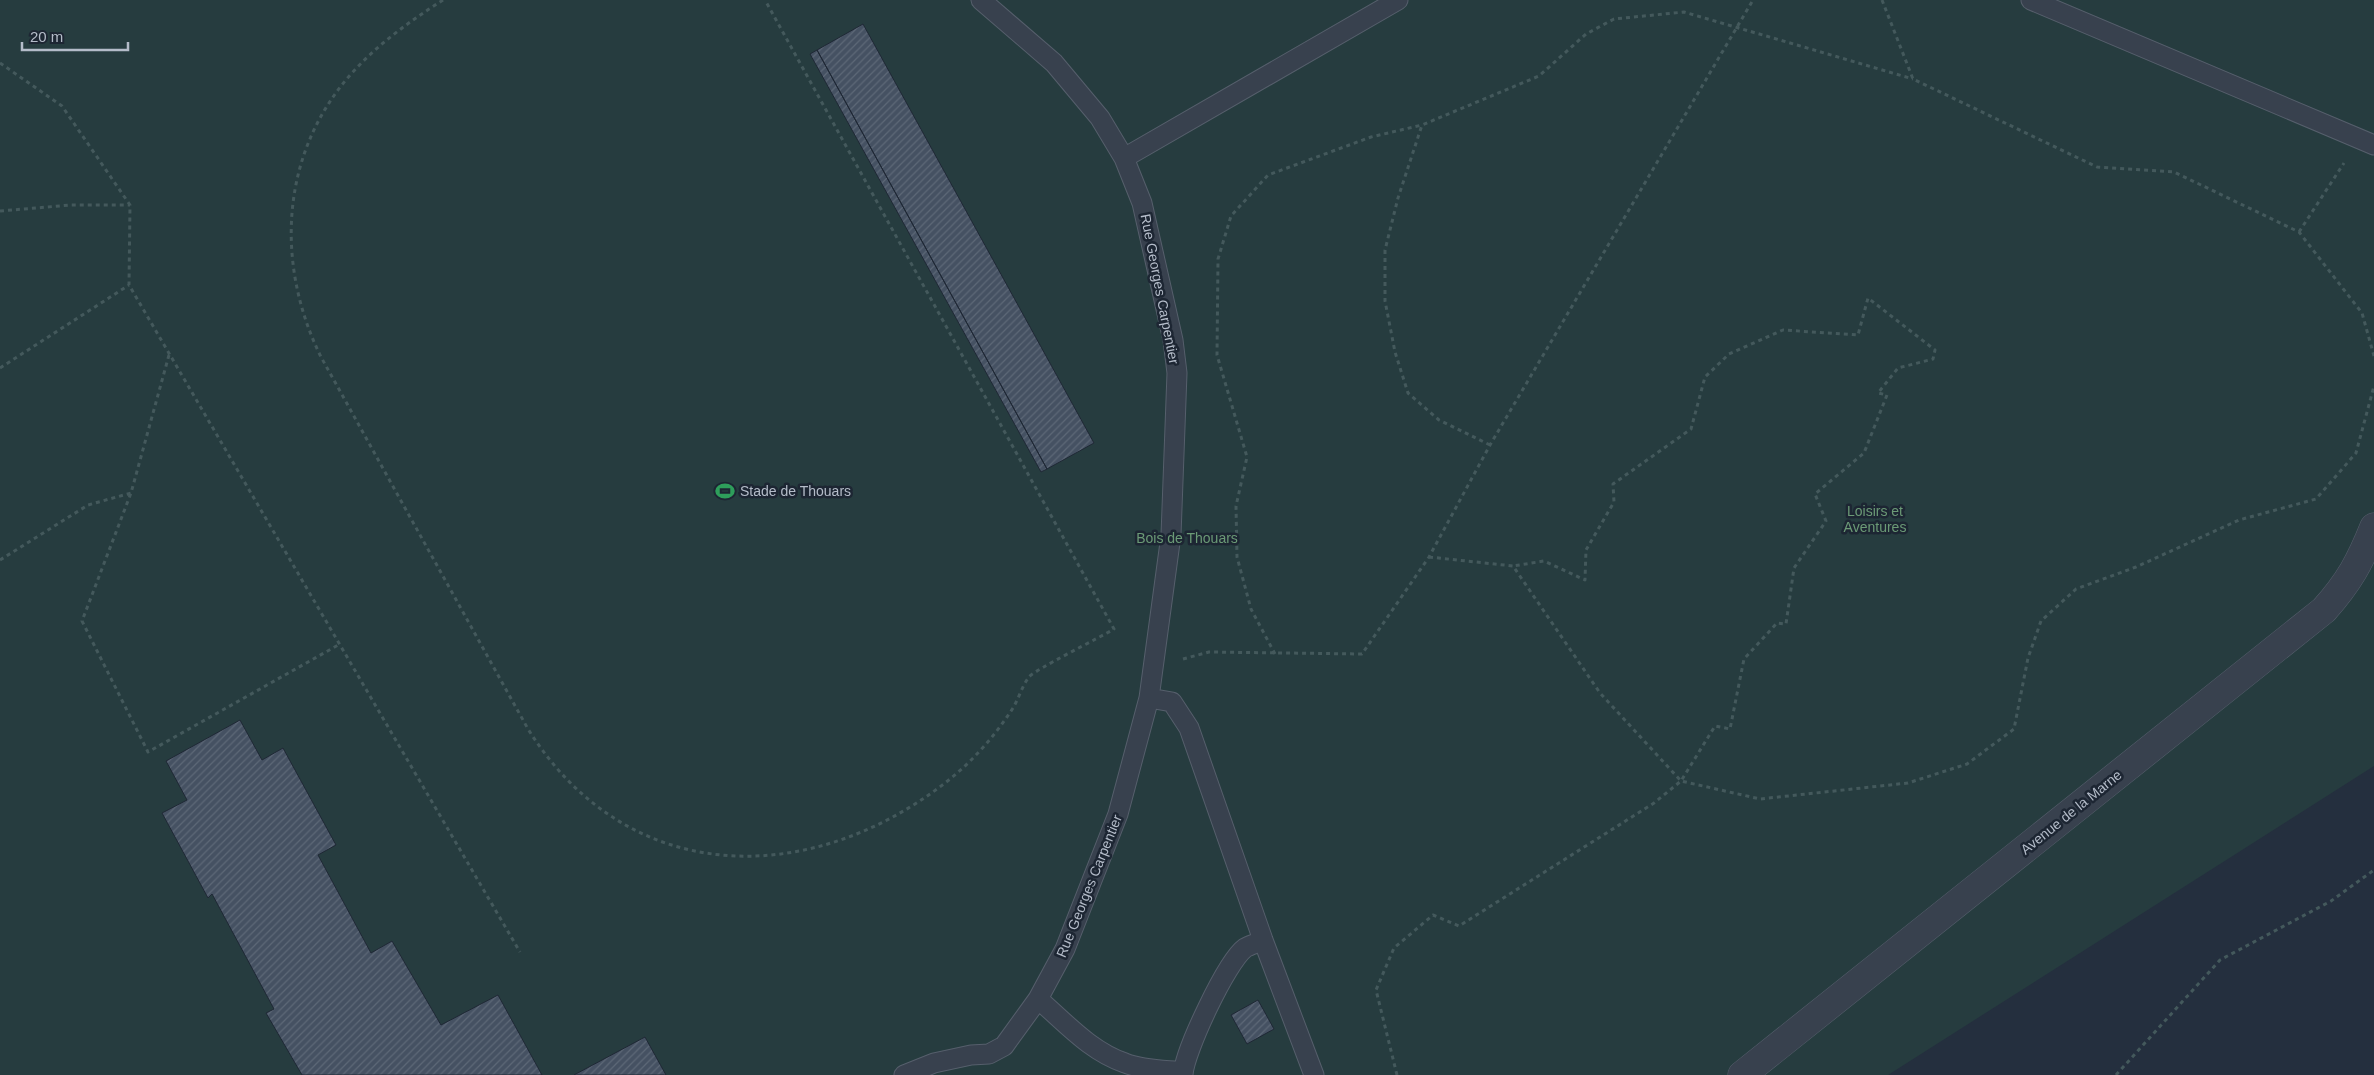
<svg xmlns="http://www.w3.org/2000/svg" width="2374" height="1075" viewBox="0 0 2374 1075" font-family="Helvetica,sans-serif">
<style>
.park{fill:#263c3f}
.building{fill:url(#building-hatch);stroke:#1f2835}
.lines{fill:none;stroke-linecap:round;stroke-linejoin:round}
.service-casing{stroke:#565f6c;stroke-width:21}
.minor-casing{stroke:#565f6c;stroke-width:29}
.path{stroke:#44595c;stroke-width:3;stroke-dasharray:4 4;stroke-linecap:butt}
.service{stroke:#38414e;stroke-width:19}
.minor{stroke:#38414e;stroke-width:28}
.labels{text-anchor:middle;stroke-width:5;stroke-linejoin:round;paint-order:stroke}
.street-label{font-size:14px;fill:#b4bcc9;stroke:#1d2633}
.poi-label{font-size:14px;fill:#b4bcc9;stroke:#1d2633;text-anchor:start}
.park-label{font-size:14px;fill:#6b9a76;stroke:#1d2633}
</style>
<defs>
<pattern id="building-hatch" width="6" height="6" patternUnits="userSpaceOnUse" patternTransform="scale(1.25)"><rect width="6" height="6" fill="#455162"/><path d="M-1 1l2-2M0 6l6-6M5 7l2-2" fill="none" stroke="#5d6877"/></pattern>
</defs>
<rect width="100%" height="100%" fill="#242f3e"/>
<path class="park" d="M0,0H2374V766L1888,1075H0Z"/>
<path class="building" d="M863,24L1094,443L1047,469L817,50Z
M817,50L1047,469L1041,472L810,54Z
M240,720L262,760L283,748L336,845L318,855L371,953L392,941L441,1025L498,995L542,1075H302L266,1013L274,1009L212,894L208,898L162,813L187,800L166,761Z
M1258,1000L1274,1029L1247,1044L1231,1015Z
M645,1037L666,1075H574Z"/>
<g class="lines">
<g class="service-casing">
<path id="service" d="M981,0L1054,63L1100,118L1124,158L1142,203L1173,340L1177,373L1171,535L1149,698L1172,702L1189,728L1263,940L1314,1075
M2031,0L2374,145
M1124,158L1398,0
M1038,999C1066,1023 1090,1051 1125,1063C1143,1070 1165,1070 1183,1072
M904,1075L934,1063L971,1055L989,1054L1004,1046L1038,999L1065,949L1118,814L1149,698
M1183,1075C1184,1052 1227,961 1245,948C1250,945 1258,943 1263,940"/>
</g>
<g class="minor-casing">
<path id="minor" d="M1742,1075L2324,610C2349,582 2360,562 2374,527"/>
</g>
<path class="path" d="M443,0C410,21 378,44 352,73C280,153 275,264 321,357L528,729C626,886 806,890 945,783C972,762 995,736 1013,708C1019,698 1022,686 1029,677C1034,670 1101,637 1114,629L765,0
M1882,0L1913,79L2097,167L2174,172L2299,232L2362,313L2374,356
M0,63L62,106L130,205L129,285L520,952
M0,211L71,205H130
M2299,232L2344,163
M169,355L131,493L82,621L148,752L340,644
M0,368L129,285
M1490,445L1439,420L1408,393L1395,352L1385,301V250L1398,198L1422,125L1539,76L1586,34L1614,19L1684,12L1913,79
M1429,557L1513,566L1600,693L1681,781L1760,799L1908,783L1967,764L2014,729L2028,658L2041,621L2076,589L2136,567L2239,520L2316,499L2356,453L2374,386
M0,560L88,505L131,493
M1275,654L1251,609L1237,557L1236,506L1247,457L1217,355L1218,259L1231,216L1268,175L1371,137L1422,125
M1183,659L1209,652L1362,654L1429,557L1490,445L1753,0
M1397,1075L1376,990L1394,948L1433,915L1459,926L1654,803L1681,781L1715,726L1730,729L1744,659L1777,623L1786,624L1794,568L1826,521L1815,494L1864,453L1887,395L1878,393L1898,368L1933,359L1935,350L1868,298L1858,335L1783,330L1729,354L1705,377L1691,429L1613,484L1614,502L1586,550L1585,580L1544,561L1513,566
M2116,1075L2220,960L2331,901L2374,870"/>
<use href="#service" class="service"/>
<use href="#minor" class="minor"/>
</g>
<defs>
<g id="stadium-bare" transform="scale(1.5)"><path d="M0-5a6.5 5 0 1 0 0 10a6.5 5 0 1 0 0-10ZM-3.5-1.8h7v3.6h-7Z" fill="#2e9e5b" stroke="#1d2633" stroke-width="2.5" paint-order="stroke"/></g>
</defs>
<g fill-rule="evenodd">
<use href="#stadium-bare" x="725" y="491"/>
</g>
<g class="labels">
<g class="street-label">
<text transform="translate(1160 289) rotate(79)" y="5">Rue Georges Carpentier</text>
<text transform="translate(2071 812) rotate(-39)" y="5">Avenue de la Marne</text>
<text transform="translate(1089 886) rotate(-68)" y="5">Rue Georges Carpentier</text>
</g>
<g class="poi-label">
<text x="740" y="496">Stade de Thouars</text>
</g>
<g class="park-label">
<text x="1875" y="516">Loisirs et<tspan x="1875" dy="16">Aventures</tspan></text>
<text x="1187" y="543">Bois de Thouars</text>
</g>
</g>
<path d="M22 42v8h106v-8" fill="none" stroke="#b4bcc9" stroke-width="2.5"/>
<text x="30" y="42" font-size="15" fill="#b4bcc9" stroke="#1d2633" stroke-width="4" paint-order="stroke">20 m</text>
</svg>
